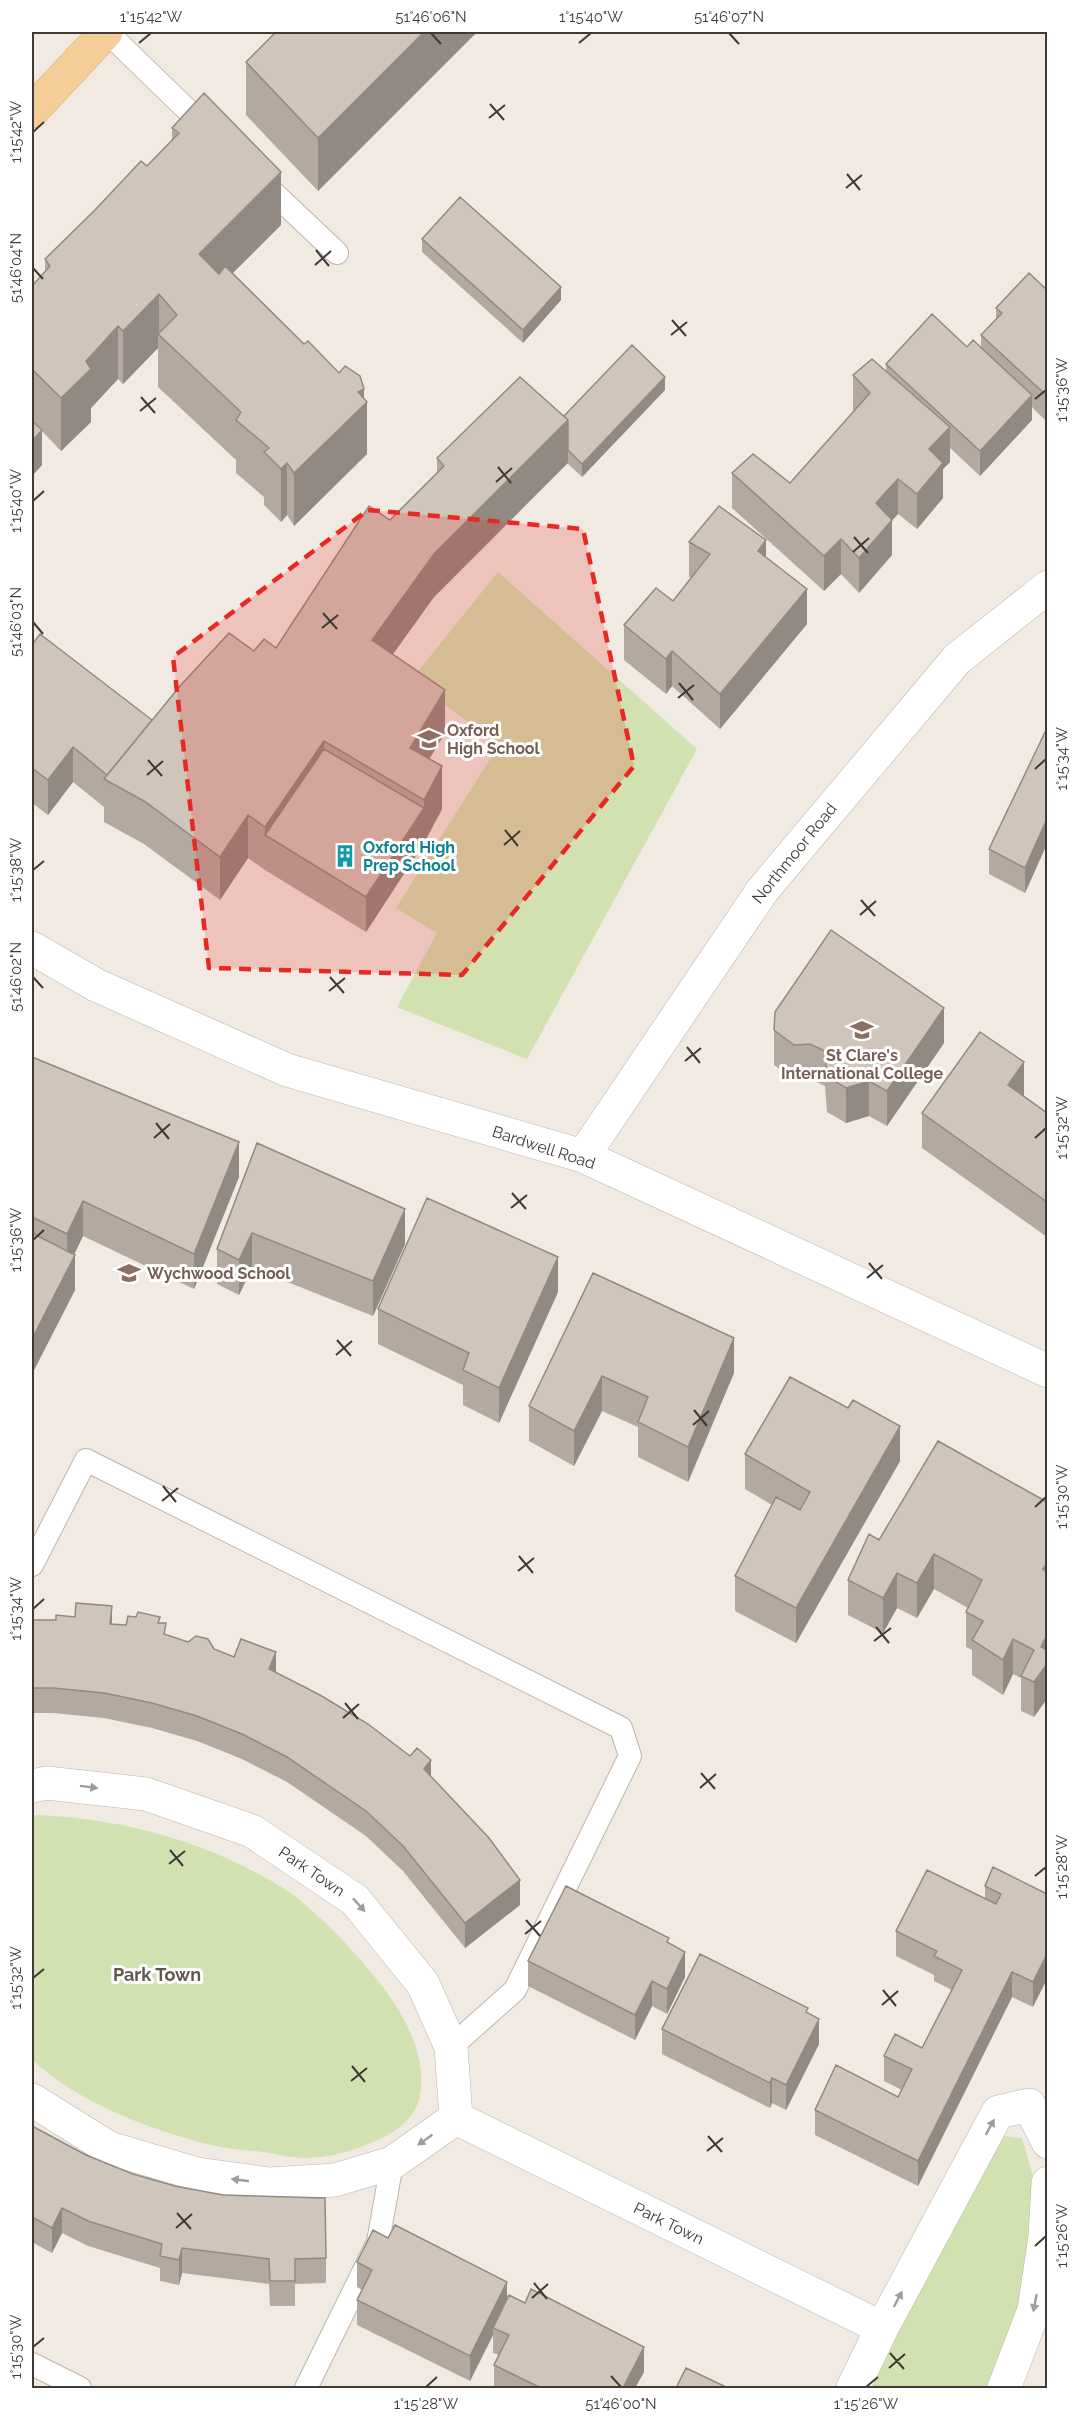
<svg xmlns="http://www.w3.org/2000/svg" width="1079" height="2420" viewBox="0 0 1079 2420" font-family="Raleway,sans-serif">
<style>
.green{fill:#d1e1af}
.lines{fill:none;stroke-linecap:round;stroke-linejoin:round}
.lane-casing{stroke:#bdb4aa;stroke-width:24}
.street-casing{stroke:#bdb4aa;stroke-width:34}
.primary-casing{stroke:#d8a969;stroke-width:34}
.lane{stroke:#fff;stroke-width:22}
.street{stroke:#fff;stroke-width:33}
.primary{stroke:#f5ce97;stroke-width:33}
.wall{fill:#b3a9a0}
.shaded-wall{fill:#928a82}
.building{fill:#d0c5ba;stroke:#928a82;stroke-width:1.5}
.oneway{fill:#a09c9a}
.marked{fill:#e72823;fill-opacity:0.2;stroke:#e72823;stroke-width:4.5;stroke-dasharray:12 8;stroke-linejoin:round}
.ticks{fill:none;stroke:#413a34;stroke-width:2}
.labels{text-anchor:middle;stroke-width:6;stroke-linejoin:round;paint-order:stroke}
.education-label{font-size:16px;font-weight:bold;fill:#785e54;stroke:#fff;text-anchor:start}
.culture-label{font-size:16px;font-weight:bold;fill:#0d838f;stroke:#fff;text-anchor:start}
.street-label{font-size:16px;fill:#413a34;stroke:#fff}
.neighbourhood-label{font-size:18px;font-weight:bold;fill:#63574c;stroke:#fff}
.neatline{fill:none;stroke:#413a34;stroke-width:2}
.ticks-label{font-size:15px;text-anchor:middle;fill:#413a34}
</style>
<rect width="100%" height="100%" fill="#f0eae3"/>
<path class="green" d="M498,572L697,749L527,1059L397,1007L437,933L396,908L499,745L411,680Z
M39,1815C115,1819 187,1836 255,1872C271,1881 289,1890 303,1903C332,1927 358,1956 382,1986C405,2016 427,2056 420,2096C415,2119 395,2133 375,2141C353,2151 330,2158 305,2158C292,2158 276,2154 263,2152C246,2150 227,2149 211,2145C153,2131 74,2101 32,2059V1816Z
M995,2135L1022,2138L1038,2194V2248L989,2388H869Z"/>
<g class="lines">
<g class="lane-casing">
<path id="lane" d="M107,32L209,131
M259,179L337,253
M32,1565L86,1460L621,1728L630,1756L515,1990L451,2047
M32,2364L80,2388
M306,2388L378,2242L392,2163"/>
</g>
<g class="street-casing">
<path id="street" d="M32,948L96,985L287,1070L583,1156L1048,1371
M583,1156L762,891L957,659L1048,587
M32,1786L47,1783L146,1794L252,1831L355,1900L423,1984L451,2047L456,2118L392,2163L335,2180L269,2184L197,2174L109,2148L32,2100
M456,2118L882,2328
M853,2388L882,2328L998,2112L1029,2105L1048,2142
M1004,2388L1034,2310L1045,2237L1048,2183"/>
</g>
<g class="primary-casing">
<path id="primary" d="M32,111L106,32"/>
</g>
<use href="#lane" class="lane"/>
<use href="#street" class="street"/>
<use href="#primary" class="primary"/>
</g>
<path class="wall" d="M276,32H477L318,191L246,115V62Z
M172,128L281,225L232,273L304,344L364,399L367,454L294,526L287,515L281,522L264,505V497L236,473V460L158,387V348L123,384L118,379L91,408V422L61,451L42,431V465L32,476V286L45,271V259L147,166L172,140Z
M422,239L561,300L523,343L422,252Z
M1047,290V422L1032,407V420L980,476L950,448V462L943,469V498L917,529L898,514L892,520V555L859,593L841,574L824,591L732,508V473L790,483L854,411L853,410V375L886,371V364L967,347H981V335L996,319V308Z
M665,390L582,477L567,463L434,597L393,654L445,733L429,759L442,809L424,843L366,932L265,870L248,858L220,900L144,844L104,822V807L73,782L48,815L32,803V645L152,720L254,651L276,648L390,520L437,473V458L564,416Z
M689,542L766,557L807,624L720,729L672,686L666,694L624,660V625L673,601L691,578L689,577Z
M1047,728V847L1046,846L1025,893L989,874V849Z
M774,1030L944,1043L887,1126L869,1116L846,1123L827,1112L825,1086L810,1079L794,1080L774,1065Z
M32,1057L239,1177L194,1289L83,1236L74,1255L75,1290L33,1372L32,1371Z
M1024,1097L1047,1113V1237L922,1148V1113Z
M257,1143L405,1244L373,1316L252,1268L239,1295L217,1284V1249Z
M593,1273L734,1373L688,1482L638,1457V1427L602,1411L574,1466L529,1441V1406Z
M558,1292L499,1423L463,1405V1385L378,1344V1309Z
M745,1454L900,1461L796,1643L735,1611V1576L772,1505L745,1489Z
M1047,1502L1034,1717L1021,1711V1678L1013,1674L1003,1695L972,1675V1650L966,1647V1612L968,1608L934,1589L917,1618L897,1608L883,1633L848,1615V1580L879,1540Z
M75,1617L112,1624L126,1625L160,1623L166,1635L188,1642L214,1649L276,1673L431,1776L520,1905L465,1948L403,1871L366,1836L287,1782L242,1759L197,1741L152,1728L104,1718L53,1713H32V1620H56Z
M985,1886L1047,1894L1033,2007L1012,1997L918,2186L815,2135V2110L898,2097L902,2090L884,2081V2056L922,2048L952,1990L934,1981V1975L896,1956V1931L985,1899Z
M528,1961L685,1977L667,2014L652,2006L635,2040L528,1986Z
M808,2013L819,2044L786,2110L772,2103L770,2108L662,2054V2029Z
M32,2126L86,2155L326,2258V2283L295,2284V2306H270L269,2284L182,2273L179,2285L160,2281V2268L88,2246L62,2233L52,2253L32,2242Z
M357,2262L507,2300L644,2372L635,2388H494V2365L499,2355L493,2353V2335L470,2381L357,2325V2300L362,2290L357,2287Z"/>
<path class="shaded-wall" d="M424,32H477L318,191V138Z
M281,172V225L199,307V254Z
M561,287V300L523,343V330Z
M159,294V336L158,334V348L123,384V331Z
M118,326V379L91,408V422L61,451V398L86,361Z
M665,377V390L582,477V464Z
M364,389V405L367,402V454L294,526V473L358,392Z
M1032,395V420L980,476V451Z
M568,420V463L434,597L372,683V640L434,554Z
M950,427V462L943,469V498L917,529V494L929,449Z
M42,430V465L32,476V441Z
M287,463V515L281,522V469Z
M898,479V514L876,538V503Z
M892,520V555L859,593V558Z
M841,539V574L824,591V556Z
M766,540V575L758,551Z
M807,589V624L720,729V694Z
M672,651V686L666,694V659Z
M445,690V733L410,791V748Z
M324,741V784L265,835V827Z
M73,747V782L48,815V780Z
M442,766V809L424,843L366,932V897L424,808V800Z
M248,815V858L220,900V857Z
M1046,821V846L1025,893V868Z
M944,1008V1043L887,1126V1091Z
M1024,1062V1097L1008,1085Z
M869,1081V1116L846,1123V1088Z
M239,1142V1177L194,1289V1254Z
M83,1201V1236L67,1269V1234Z
M405,1209V1244L373,1316V1281Z
M252,1233V1268L239,1295V1260Z
M75,1255V1290L33,1372V1337Z
M558,1257V1292L499,1423V1388Z
M734,1338V1373L688,1482V1447Z
M602,1376V1411L574,1466V1431Z
M900,1426V1461L796,1643V1608Z
M934,1554V1589L917,1618V1583Z
M1047,1563V1598L1043,1569Z
M897,1573V1608L883,1633V1598Z
M112,1606V1631L110,1624Z
M1047,1608V1699L1034,1717V1682L1041,1647Z
M1013,1639V1674L1003,1695V1660Z
M276,1652V1677L269,1669Z
M431,1760V1785L424,1769Z
M520,1880V1905L465,1948V1923Z
M685,1952V1977L667,2014V1989Z
M1047,1954V1979L1033,2007V1982Z
M1012,1972V1997L918,2186V2161Z
M652,1981V2006L635,2040V2015Z
M819,2019V2044L786,2110V2085Z
M772,2078V2103L770,2108V2083Z
M62,2208V2233L52,2253V2228Z
M182,2248V2273L179,2285V2260Z
M507,2282V2307L493,2328V2335L470,2381V2356Z
M644,2347V2372L635,2388H623Z"/>
<path class="building" d="M276,32H424L318,138L246,62Z
M204,93L281,172L199,254L219,274L225,266L304,344L308,341L339,373L345,366L360,376L364,389L358,392L367,402L294,473L287,463L281,469L264,452L269,448L236,420L241,412L158,334L177,315L159,294L123,331L118,326L86,361L91,369L61,398L32,369V286L50,266L45,259L95,210L141,161L147,166L179,133L172,128Z
M460,197L561,287L523,330L422,239Z
M1029,273L1047,290V396L981,335L1002,313L996,308Z
M932,314L967,347L973,340L1032,395L980,451L886,364Z
M632,345L665,377L582,464L568,450V420L564,416Z
M872,359L950,427L929,449L943,463L917,494L898,479L876,503L892,520L859,558L841,539L824,556L732,473L753,454L790,483L870,393L853,375Z
M520,377L568,420L434,554L372,640L445,690L410,748L442,766L424,800L324,741L265,827L248,815L220,857L144,801L104,779L180,686L229,633L254,651L264,639L276,648L369,506L390,520L444,466L437,458Z
M32,421L42,430L32,441Z
M719,506L766,540L758,551L807,589L720,694L672,651L666,659L624,625L656,588L673,601L710,554L689,542Z
M40,634L152,720L107,775L73,747L48,780L32,768V645Z
M1047,728V822L1046,821L1025,868L989,849Z
M324,749L424,808L366,897L265,835Z
M831,930L944,1008L887,1091L869,1081L846,1088L827,1077L825,1051L810,1044L794,1045L774,1030L775,1012Z
M980,1032L1024,1062L1008,1085L1047,1113V1202L922,1113Z
M32,1057L239,1142L194,1254L83,1201L67,1234L32,1217Z
M257,1143L405,1209L373,1281L252,1233L239,1260L217,1249Z
M427,1198L558,1257L499,1388L463,1370L469,1353L378,1309Z
M32,1233L75,1255L33,1337L32,1336Z
M593,1273L734,1338L688,1447L638,1422L648,1397L602,1376L574,1431L529,1406Z
M790,1377L848,1408L853,1400L900,1426L796,1608L735,1576L776,1497L800,1510L810,1492L745,1454Z
M938,1441L1047,1502V1563L1043,1569L1047,1572V1635L1041,1647L1047,1650V1664L1034,1682L1021,1676L1034,1650L1013,1639L1003,1660L972,1640L983,1621L966,1612L982,1580L934,1554L917,1583L897,1573L883,1598L848,1580L869,1534L879,1540Z
M76,1603L112,1606L110,1624L126,1625L128,1616L136,1617L138,1612L160,1617L158,1623H166L164,1634L188,1642L196,1636L208,1639L214,1649L234,1657L241,1639L276,1652L269,1669L320,1695L368,1724L410,1756L417,1748L431,1760L424,1769L489,1838L520,1880L465,1923L403,1846L366,1811L287,1757L242,1734L197,1716L152,1703L104,1693L53,1688H32V1620H56V1615L75,1617Z
M993,1867L1047,1894V1954L1033,1982L1012,1972L918,2161L815,2110L836,2065L898,2097L912,2069L884,2056L895,2034L922,2048L962,1970L934,1956L937,1951L896,1931L927,1870L996,1904L1001,1894L985,1886Z
M566,1886L669,1938L667,1942L685,1952L667,1989L652,1981L635,2015L528,1961Z
M700,1954L808,2008L806,2012L819,2019L786,2085L772,2078L770,2083L662,2029Z
M32,2126L86,2155L133,2174L175,2186L223,2195L325,2198L326,2258L295,2259V2281H270L269,2259L182,2248L179,2260L160,2256L162,2244L88,2221L62,2208L52,2228L32,2217Z
M395,2225L507,2282L470,2356L357,2300L372,2270L357,2262L373,2230L388,2238Z
M531,2289L644,2347L623,2388H541L494,2365L509,2335L493,2328L509,2295L525,2303Z
M686,2368L728,2388H676Z"/>
<defs><path id="oneway-solid" d="M-6-.8H1V-3.2L6.5 0L1 3.2V.8H-6Z" transform="scale(1.5)"/></defs>
<g class="oneway">
<use href="#oneway-solid" transform="translate(89 1787) rotate(7)"/>
<use href="#oneway-solid" transform="translate(359 1905) rotate(48)"/>
<use href="#oneway-solid" transform="translate(990 2127) rotate(-62)"/>
<use href="#oneway-solid" transform="translate(425 2140) rotate(145)"/>
<use href="#oneway-solid" transform="translate(240 2180) rotate(-172)"/>
<use href="#oneway-solid" transform="translate(898 2299) rotate(-62)"/>
<use href="#oneway-solid" transform="translate(1035 2303) rotate(101)"/>
</g>
<path class="marked" d="M368,510L583,529L634,766L462,975L209,968L173,657Z"/>
<path class="ticks" d="M431,33L441,44M729,33L739,44M139,43L151,33M579,43L591,33M490,104L504,120M489,118L505,105M33,132L44,122M847,174L860,190M846,188L862,175M316,250L329,266M315,265L331,251M33,268L43,279M672,320L686,336M671,335L687,322M141,397L155,413M1035,399L1046,390M140,411L156,398M498,467L511,483M496,482L512,468M33,501L44,491M854,537L868,553M853,552L869,538M323,613L337,629M33,622L43,634M322,628L338,615M679,683L693,700M678,698L694,685M148,760L162,776M1035,769L1046,759M147,775L163,761M505,830L518,846M504,845L520,831M33,870L44,861M861,900L875,916M860,915L876,901M33,977L43,988M330,977L344,993M329,991L345,978M687,1047L700,1063M685,1061L701,1048M156,1123L169,1139M154,1138L170,1124M1035,1138L1046,1128M512,1193L526,1209M511,1208L527,1195M33,1240L44,1230M869,1263L882,1279M867,1278L883,1265M337,1340L351,1356M336,1355L352,1341M694,1410L707,1426M693,1425L709,1411M163,1486L176,1502M162,1501L178,1488M1035,1507L1046,1497M519,1556L533,1573M518,1571L534,1558M33,1609L44,1599M876,1627L889,1643M874,1641L891,1628M345,1703L358,1719M343,1718L359,1704M701,1773L715,1789M700,1788L716,1774M170,1850L183,1866M169,1864L185,1851M1035,1876L1046,1867M526,1920L540,1936M525,1934L541,1921M33,1978L44,1969M883,1990L896,2006M882,2005L898,1991M352,2066L365,2082M351,2081L367,2068M708,2136L722,2152M707,2151L723,2138M177,2213L191,2229M176,2228L192,2214M1035,2246L1046,2236M534,2283L547,2299M532,2298L548,2284M33,2347L44,2338M890,2353L904,2369M889,2368L905,2354M611,2376L621,2387M426,2387L437,2377M866,2387L878,2377"/>
<defs>
<g id="school-bare" transform="scale(1.8)"><path d="M0-5L7-2L0 1L-7-2ZM-4 1L0 2.5L4 1V4Q0 6-4 4Z" fill="#8d6e63" stroke="#fff" stroke-width="2.5" paint-order="stroke"/></g>
<g id="building-bare" transform="scale(1.8)"><path d="M-4-6H4V6H1V3H-1V6H-4ZM-2.5-4.3h1.7v1.8h-1.7ZM.8-4.3h1.7v1.8H.8ZM-2.5-1h1.7V.8h-1.7ZM.8-1h1.7V.8H.8Z" fill="#0f9aa8" stroke="#fff" stroke-width="2.5" paint-order="stroke"/></g>
</defs>
<g fill-rule="evenodd">
<use href="#school-bare" x="429" y="739"/>
<use href="#building-bare" x="345" y="856"/>
<use href="#school-bare" x="862" y="1030"/>
<use href="#school-bare" x="129" y="1273"/>
</g>
<g class="labels">
<g class="education-label">
<text x="447" y="736">Oxford<tspan x="447" dy="18">High School</tspan></text>
<text x="862" y="1061" text-anchor="middle">St Clare's<tspan x="862" dy="18">International College</tspan></text>
<text x="147" y="1279">Wychwood School</text>
</g>
<g class="culture-label">
<text x="363" y="853">Oxford High<tspan x="363" dy="18">Prep School</tspan></text>
</g>
<g class="street-label">
<text transform="translate(794 853) rotate(-51)" y="6">Northmoor Road</text>
<text transform="translate(544 1147) rotate(18)" y="6">Bardwell Road</text>
<text transform="translate(312 1871) rotate(34)" y="6">Park Town</text>
<text transform="translate(669 2223) rotate(26)" y="6">Park Town</text>
</g>
<g class="neighbourhood-label">
<text x="157" y="1981">Park Town</text>
</g>
</g>
<rect width="1079" height="2420" fill="none" stroke="#ffffff" stroke-width="66"/>
<rect x="33" y="33" width="1013" height="2354" class="neatline"/>
<g class="ticks-label">
<text x="151" y="22">1°15'42"W</text>
<text x="431" y="22">51°46'06"N</text>
<text x="591" y="22">1°15'40"W</text>
<text x="729" y="22">51°46'07"N</text>
<text transform="translate(16 132) rotate(-90)" y="5">1°15'42"W</text>
<text transform="translate(16 268) rotate(-90)" y="5">51°46'04"N</text>
<text transform="translate(1062 390) rotate(-90)" y="5">1°15'36"W</text>
<text transform="translate(16 501) rotate(-90)" y="5">1°15'40"W</text>
<text transform="translate(16 622) rotate(-90)" y="5">51°46'03"N</text>
<text transform="translate(1062 759) rotate(-90)" y="5">1°15'34"W</text>
<text transform="translate(16 870) rotate(-90)" y="5">1°15'38"W</text>
<text transform="translate(16 977) rotate(-90)" y="5">51°46'02"N</text>
<text transform="translate(1062 1128) rotate(-90)" y="5">1°15'32"W</text>
<text transform="translate(16 1240) rotate(-90)" y="5">1°15'36"W</text>
<text transform="translate(1062 1497) rotate(-90)" y="5">1°15'30"W</text>
<text transform="translate(16 1609) rotate(-90)" y="5">1°15'34"W</text>
<text transform="translate(1062 1867) rotate(-90)" y="5">1°15'28"W</text>
<text transform="translate(16 1978) rotate(-90)" y="5">1°15'32"W</text>
<text transform="translate(1062 2236) rotate(-90)" y="5">1°15'26"W</text>
<text transform="translate(16 2347) rotate(-90)" y="5">1°15'30"W</text>
<text x="426" y="2409">1°15'28"W</text>
<text x="621" y="2409">51°46'00"N</text>
<text x="866" y="2409">1°15'26"W</text>
</g>
</svg>
